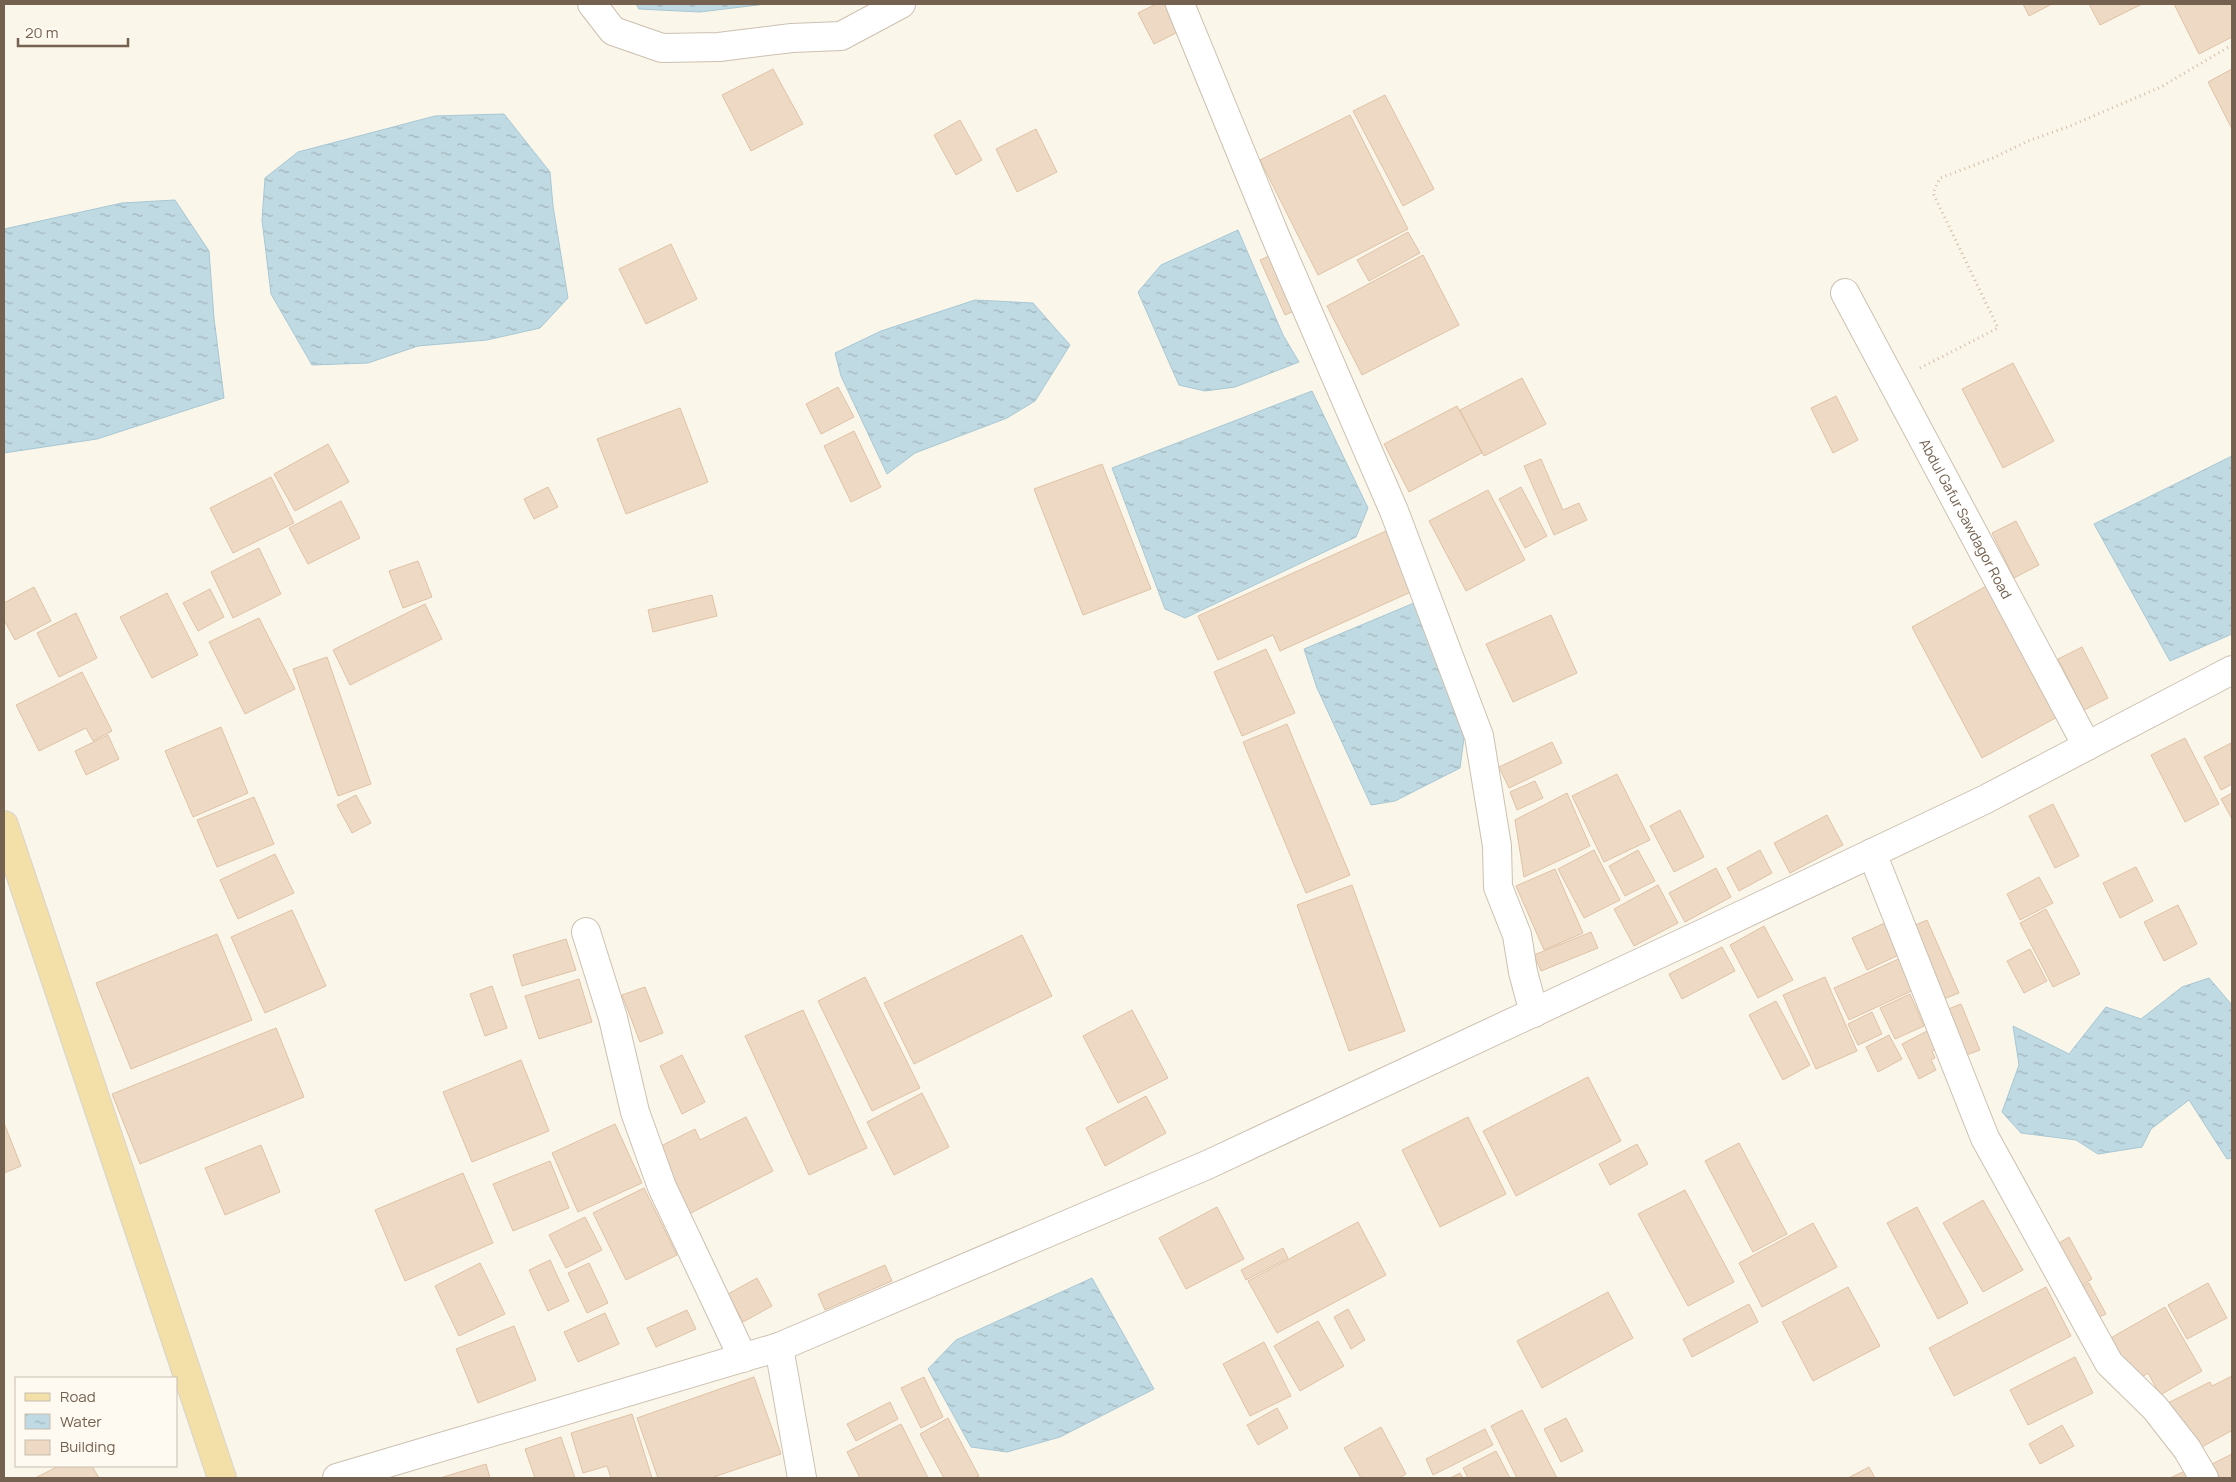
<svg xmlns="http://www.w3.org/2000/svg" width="2236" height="1482" viewBox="0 0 2236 1482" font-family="Manrope,sans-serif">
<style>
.water{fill:url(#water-ripples);stroke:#a7c8d4}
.building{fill:#eedac4;stroke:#dfc2a6}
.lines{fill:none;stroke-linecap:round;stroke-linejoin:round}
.minor-casing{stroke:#ccc0b1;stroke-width:30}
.major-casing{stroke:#d8d3ce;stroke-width:30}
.path{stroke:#d3bda7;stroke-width:3;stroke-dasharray:1 4;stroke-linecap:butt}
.minor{stroke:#fff;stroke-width:28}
.major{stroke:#f3e0a9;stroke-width:28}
.labels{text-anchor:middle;stroke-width:5;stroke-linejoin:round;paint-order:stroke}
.street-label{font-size:14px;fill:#74614f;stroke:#fefaf1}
</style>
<defs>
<pattern id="water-ripples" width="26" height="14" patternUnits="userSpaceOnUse" patternTransform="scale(1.25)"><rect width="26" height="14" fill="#c0dae3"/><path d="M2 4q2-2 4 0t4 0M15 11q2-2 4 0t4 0" fill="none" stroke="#a1b4ba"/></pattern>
</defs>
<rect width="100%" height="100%" fill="#fbf6ea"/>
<path class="water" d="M636,4H766L700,12L639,9Z
M504,114L550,172L553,206L568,298L540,328L487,340L418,346L368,363L312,365L271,294L262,220L265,178L298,152L435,116Z
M175,200L209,251L214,318L224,398L97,439L4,453V229L122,203Z
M1238,230L1283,335L1299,362L1235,387L1205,391L1179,385L1138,292L1161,265Z
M975,300L1033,303L1070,345L1035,401L1007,418L915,453L887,474L841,376L835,353L881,331Z
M1312,391L1368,508L1356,537L1185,618L1165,609L1112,468Z
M2232,456V634L2170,661L2094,524Z
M1414,603L1444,681L1464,738L1460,768L1395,801L1371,805L1317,688L1304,649Z
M2209,978L2232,1005V1158L2227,1159L2189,1100L2151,1129L2142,1147L2098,1154L2076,1140L2021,1133L2002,1112L2019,1065L2013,1026L2069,1054L2106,1007L2141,1019L2182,987Z
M1092,1278L1154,1389L1060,1437L1007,1452L971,1447L928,1369L956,1340Z"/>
<path class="building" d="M1156,4H1174L1186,28L1154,44L1138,13Z
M2023,4H2052L2029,16Z
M2089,4H2142L2100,25Z
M2174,4H2232V37L2199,54Z
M773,69L803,124L751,151L722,95Z
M2232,69V129L2208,82Z
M1385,95L1434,189L1403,206L1353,111Z
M1350,115L1408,229L1318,275L1260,160Z
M960,120L982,160L956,175L934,135Z
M1036,129L1057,172L1017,192L996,149Z
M1408,232L1420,253L1369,281L1357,260Z
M671,244L697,299L646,324L619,269Z
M1278,252L1303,307L1285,315L1260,260Z
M1423,255L1459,325L1362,375L1327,306Z
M2013,363L2054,441L2003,468L1962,389Z
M1522,378L1546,424L1484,456L1460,410Z
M838,387L854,417L821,434L806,404Z
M1836,396L1858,440L1833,453L1811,408Z
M1457,406L1482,453L1409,492L1384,444Z
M680,408L708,482L626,514L597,439Z
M854,431L881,487L851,502L824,446Z
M328,444L349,482L295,511L274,474Z
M1541,459L1563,510L1579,503L1587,520L1554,535L1524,466Z
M1102,464L1151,589L1083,615L1034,489Z
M271,477L294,523L233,553L210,508Z
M548,487L558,507L534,519L524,499Z
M1521,487L1547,536L1525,548L1499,499Z
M1488,490L1525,560L1466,591L1429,521Z
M341,501L360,538L308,564L289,528Z
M2016,521L2039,565L2014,578L1992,533Z
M1386,531L1413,591L1280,651L1273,635L1218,660L1198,616Z
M259,548L281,594L233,618L211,572Z
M418,561L432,597L403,608L389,571Z
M1990,584L2061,715L1982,758L1912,627Z
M34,587L51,621L15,640L4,620V603Z
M210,589L224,617L198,631L183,603Z
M167,593L198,655L152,678L120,617Z
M712,595L717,616L653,632L648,610Z
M425,604L442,639L350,685L333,650Z
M76,613L97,658L59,677L37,633Z
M1551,615L1577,673L1513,702L1486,644Z
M259,618L295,689L245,714L209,642Z
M2082,647L2108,698L2084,710L2058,659Z
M1266,649L1295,713L1242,736L1214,672Z
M327,657L371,784L338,796L293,669Z
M82,672L112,731L93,741L86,728L39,751L16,705Z
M1287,724L1350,875L1306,893L1243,742Z
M221,727L248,793L193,817L165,751Z
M108,735L119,759L86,775L75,751Z
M2185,738L2219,804L2185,822L2151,755Z
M1552,742L1562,763L1509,788L1499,767Z
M2231,743L2232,784L2221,790L2204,757Z
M1617,774L1650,840L1604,862L1572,796Z
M1535,781L1543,798L1517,810L1510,792Z
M1567,793L1590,846L1524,877L1515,820Z
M2232,793V819L2221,799Z
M356,795L371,823L352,833L337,805Z
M254,797L274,844L217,867L197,820Z
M2053,804L2079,856L2055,868L2029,816Z
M1680,810L1704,857L1674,872L1650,826Z
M1827,815L1843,845L1790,873L1774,843Z
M1594,850L1620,900L1584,918L1558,869Z
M1638,850L1655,881L1625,896L1609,866Z
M1760,850L1772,873L1739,891L1727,868Z
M275,854L294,893L238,919L220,880Z
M2136,867L2153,901L2120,918L2103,883Z
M1716,868L1731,897L1685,922L1669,893Z
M1555,869L1583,933L1544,950L1516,886Z
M2039,877L2053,903L2020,920L2007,894Z
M1352,885L1405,1031L1349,1051L1297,905Z
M1658,885L1678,923L1634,946L1614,909Z
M2178,905L2197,944L2164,961L2144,922Z
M2046,909L2080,974L2053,987L2020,923Z
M292,910L326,986L265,1013L231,937Z
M1927,920L1959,993L1936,1002L1904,930Z
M1889,921L1903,953L1867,970L1852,938Z
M1764,926L1793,980L1758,998L1730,945Z
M1591,932L1598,948L1541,971L1534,955Z
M217,934L252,1020L131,1069L96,983Z
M1022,935L1052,996L914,1064L884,1003Z
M566,939L576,970L522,986L513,955Z
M1722,947L1735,971L1682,999L1669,974Z
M2030,949L2047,981L2024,993L2007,961Z
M1903,957L1918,988L1849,1020L1834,988Z
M865,977L920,1088L872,1111L818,1001Z
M1825,977L1857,1051L1816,1069L1783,995Z
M579,979L592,1022L539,1039L525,996Z
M492,986L507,1028L485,1036L470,994Z
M645,987L663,1033L640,1042L622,995Z
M1910,994L1924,1026L1895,1039L1880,1008Z
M1776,1001L1810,1065L1783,1080L1749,1015Z
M1961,1004L1980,1050L1955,1059L1936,1014Z
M803,1010L867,1148L809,1175L745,1036Z
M1132,1010L1168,1078L1118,1103L1083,1036Z
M1872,1012L1882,1034L1858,1045L1848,1024Z
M276,1028L304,1097L140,1164L112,1094Z
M1931,1029L1940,1047L1932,1051L1935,1058L1931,1060L1936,1070L1919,1079L1902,1044Z
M1889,1035L1902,1059L1878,1072L1866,1047Z
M682,1055L705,1102L682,1114L660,1066Z
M521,1060L549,1131L472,1162L443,1092Z
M1588,1077L1621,1141L1516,1196L1483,1131Z
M922,1093L949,1147L894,1175L867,1122Z
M1146,1096L1166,1133L1105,1166L1086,1128Z
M746,1117L773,1171L689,1214L655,1149L695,1129L700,1140Z
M1468,1117L1506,1194L1440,1227L1402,1150Z
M4,1123L21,1166L4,1173Z
M615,1124L642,1183L578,1212L552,1153Z
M1739,1143L1787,1234L1753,1252L1705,1161Z
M1637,1144L1648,1164L1610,1185L1599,1164Z
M261,1145L280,1192L225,1215L205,1168Z
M550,1161L569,1208L513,1231L493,1184Z
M463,1173L493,1243L405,1281L375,1210Z
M644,1188L677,1255L626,1280L593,1213Z
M1685,1190L1734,1282L1688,1306L1638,1214Z
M1983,1200L2023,1270L1983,1292L1943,1223Z
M1217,1207L1244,1259L1186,1289L1159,1238Z
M1917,1207L1968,1303L1938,1319L1887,1223Z
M585,1217L602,1250L566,1268L549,1235Z
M1358,1222L1386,1275L1277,1333L1248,1281Z
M1813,1223L1837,1267L1762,1307L1739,1263Z
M2069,1237L2092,1279L2077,1288L2054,1246Z
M1283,1248L1288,1258L1246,1280L1241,1270Z
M550,1260L569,1301L548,1311L529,1270Z
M480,1263L505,1314L459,1336L435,1286Z
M589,1263L608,1303L587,1313L568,1273Z
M885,1265L892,1281L825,1310L818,1294Z
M757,1278L772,1306L743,1322L728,1294Z
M2089,1283L2106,1314L2093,1320L2077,1289Z
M2208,1283L2227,1318L2187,1339L2168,1305Z
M1848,1287L1880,1346L1813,1381L1782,1322Z
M2046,1287L2071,1336L1954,1396L1929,1348Z
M1608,1292L1633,1338L1542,1388L1517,1341Z
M1749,1304L1758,1322L1692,1357L1683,1339Z
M2165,1307L2202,1371L2160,1395L2148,1373L2134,1382L2109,1339Z
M1348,1309L1365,1340L1351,1349L1334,1317Z
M687,1310L696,1329L656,1347L647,1328Z
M605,1313L619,1344L578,1362L564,1332Z
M1318,1321L1344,1366L1300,1391L1274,1346Z
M514,1326L536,1380L478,1403L456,1349Z
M1264,1342L1291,1396L1250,1416L1223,1364Z
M2075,1357L2093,1393L2028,1425L2010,1390Z
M2232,1376V1433L2231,1431L2198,1449L2184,1421L2173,1427L2162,1406L2210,1382L2212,1386Z
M754,1377L781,1454L711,1478H658L637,1418Z
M924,1377L943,1417L921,1428L901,1388Z
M890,1402L898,1419L856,1441L847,1424Z
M1277,1408L1288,1428L1258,1445L1247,1425Z
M1522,1410L1557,1478H1517L1491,1426Z
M632,1414L652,1478H611L607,1466L583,1473L571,1433Z
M948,1418L979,1476L974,1478H944L920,1434Z
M1566,1418L1583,1451L1561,1462L1544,1429Z
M901,1424L928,1478H860L847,1452Z
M2062,1425L2074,1446L2040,1464L2029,1444Z
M1381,1427L1406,1474L1399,1478H1361L1344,1448Z
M1485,1429L1493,1445L1433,1475L1426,1459Z
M561,1437L575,1478H535L525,1449Z
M1496,1451L1510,1478H1468L1463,1468Z
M2232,1454V1478H2220L2212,1464Z
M486,1464L490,1478H440Z
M59,1466H92L99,1478H35Z
M1869,1467L1875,1478H1848Z
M2187,1470L2191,1478H2170Z
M1460,1473L1463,1478H1450Z"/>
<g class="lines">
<g class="minor-casing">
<g id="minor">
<path d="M592,4L613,31L662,48L719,47L792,38L841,36L901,4"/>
<path d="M1180,4L1276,238L1394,511L1479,736L1497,846L1498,887L1517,935L1523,972L1534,1013"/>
<path id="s1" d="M1845,293L2087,746"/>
<path d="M1872,853L1985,1138L2109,1363L2155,1408L2187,1449L2204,1478"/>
<path d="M586,932L613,1018L635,1112L662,1187L743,1358"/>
<path d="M779,1347L802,1478"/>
<path d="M337,1478L779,1347L1207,1165L1706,932L1984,800L2232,670"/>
</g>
</g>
<g class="major-casing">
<path id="major" d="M4,825L222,1478"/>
</g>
<path class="path" d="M1920,368L1998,328L1933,193L1940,178L1993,158L2028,141L2070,126L2161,87L2232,45"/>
<use href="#minor" class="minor"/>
<use href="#major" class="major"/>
</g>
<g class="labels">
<g class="street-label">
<text dy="5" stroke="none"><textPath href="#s1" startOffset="256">Abdul Gafur Sawdagor Road</textPath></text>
</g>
</g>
<rect width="2236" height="1482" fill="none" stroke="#74614f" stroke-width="10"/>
<rect x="15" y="1377" width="162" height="90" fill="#fefaf1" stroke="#c7bdb0"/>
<rect x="25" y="1393" width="25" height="8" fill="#f3e0a9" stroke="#c7bdb0"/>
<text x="60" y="1402" font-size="15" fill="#74614f">Road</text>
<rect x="25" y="1414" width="25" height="15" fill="url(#water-ripples)" stroke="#c7bdb0"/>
<text x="60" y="1427" font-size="15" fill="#74614f">Water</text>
<rect x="25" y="1440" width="25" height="15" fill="#eedac4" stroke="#c7bdb0"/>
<text x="60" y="1452" font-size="15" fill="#74614f">Building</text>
<path d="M18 38v8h110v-8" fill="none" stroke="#74614f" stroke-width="2.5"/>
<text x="25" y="38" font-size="15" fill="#74614f" stroke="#fefaf1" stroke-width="4" paint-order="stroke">20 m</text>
</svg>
